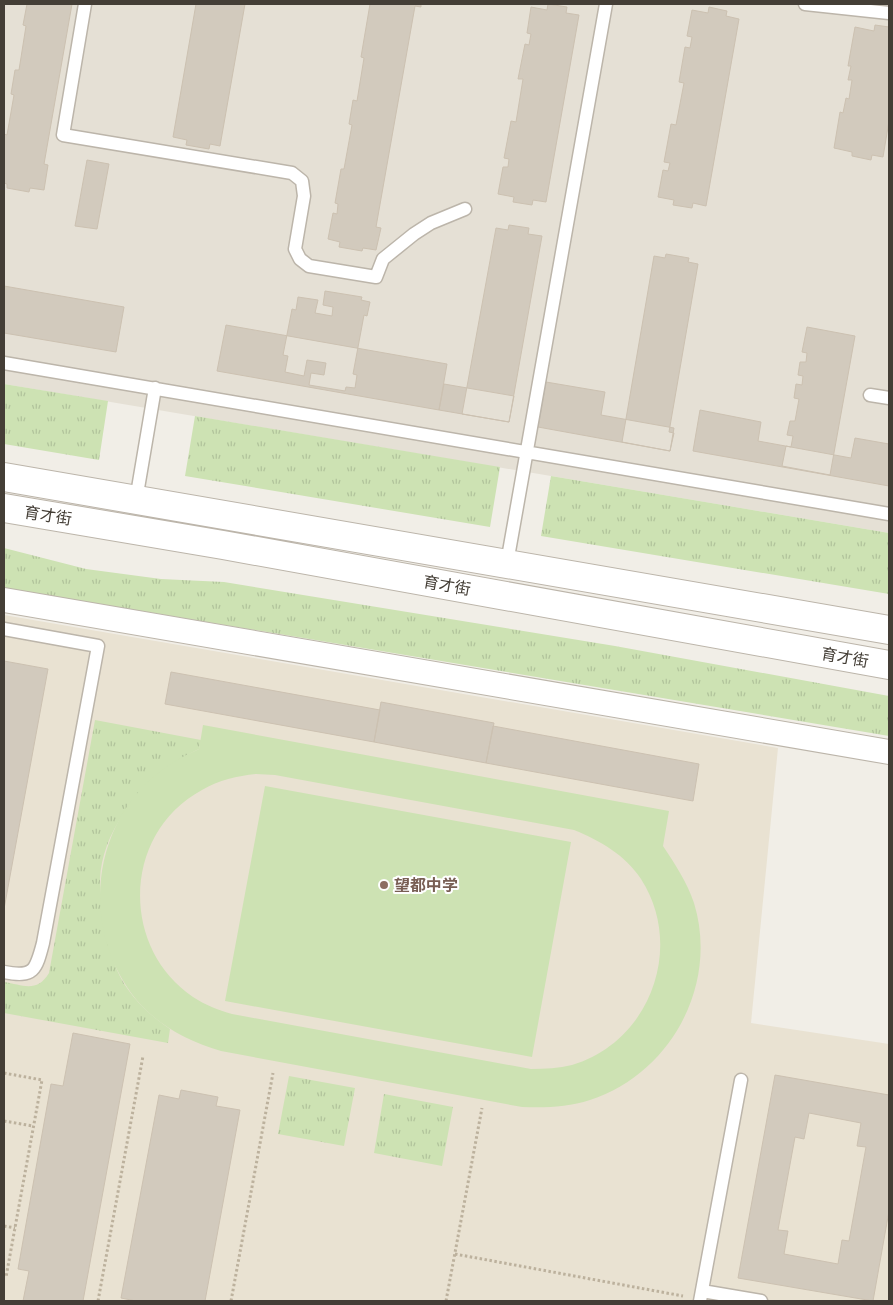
<svg xmlns="http://www.w3.org/2000/svg" width="893" height="1305" viewBox="0 0 893 1305" font-family="Karla,'Noto Sans SC',sans-serif">
<style>
.residential{fill:#e5e0d5}
.education{fill:#e9e2d2}
.grass{fill:url(#grass-tufts)}
.green{fill:#cde2b3;fill-rule:evenodd}
.building{fill:#d2cabd;stroke:#ccc1b1;fill-rule:evenodd}
.lines{fill:none;stroke-linecap:round;stroke-linejoin:round}
.service-casing{stroke:#bcb5aa;stroke-width:15}
.minor-casing{stroke:#bcb5aa;stroke-width:26}
.tertiary-casing{stroke:#bcb5aa;stroke-width:30}
.path{stroke:#bcb19d;stroke-width:3;stroke-dasharray:2.5 2.5;stroke-linecap:butt}
.service{stroke:#fff;stroke-width:12}
.minor{stroke:#fff;stroke-width:24}
.tertiary{stroke:#fff;stroke-width:28}
.education-dot{fill:#8d6e63;stroke:#fff;stroke-width:2}
.labels{text-anchor:middle;stroke-width:4;stroke-linejoin:round;paint-order:stroke}
.street-label{font-size:16px;fill:#443e36;stroke:#fff}
.education-label{font-size:16px;font-weight:bold;fill:#785e54;stroke:#fff;text-anchor:start}
</style>
<defs>
<pattern id="grass-tufts" width="24" height="20" patternUnits="userSpaceOnUse" patternTransform="scale(1.25)"><rect width="24" height="20" fill="#cde2b3"/><path d="M3 7l-1-3M5 7V3M7 7l1-3M15 17l-1-3M17 17v-4M19 17l1-3" fill="none" stroke="#b1c39b"/></pattern>
</defs>
<rect width="100%" height="100%" fill="#f1eee7"/>
<path class="residential" d="M4,4H889V533L4,384Z"/>
<path class="education" d="M4,615L778,748L751,1023L889,1044V1301H4Z"/>
<path class="grass" d="M4,384L108,401L99,460L4,444Z
M195,416L500,467L490,527L185,476Z
M551,476L889,533V594L541,536Z
M4,548L86,569L161,579L224,582L615,646L889,696V736L4,588Z
M95,720L201,740L199,749C151,772 102,824 100,880C99,894 106,914 109,929C111,942 112,958 117,970C127,994 149,1015 170,1029L168,1043L4,1013V982C23,985 37,993 49,973Z
M289,1076L355,1088L344,1146L278,1134Z
M384,1094L453,1107L442,1166L374,1153Z"/>
<path class="green" d="M203,725L669,811L663,846C675,864 687,882 694,903C719,984 671,1074 590,1100C568,1107 546,1108 522,1107L221,1051C191,1042 164,1029 142,1006C80,938 87,826 162,770C174,761 186,755 199,749ZM256,774L275,775L574,830C601,841 625,855 641,879C685,947 650,1042 572,1065C559,1068 545,1069 531,1069L232,1014C218,1010 205,1005 193,997C120,948 122,833 202,790C219,780 237,776 256,774Z
M265,786L571,842L532,1057L225,1001Z"/>
<path class="building" d="M27,4H72L44,164L48,165L44,190L30,188L29,192L7,188V184L4,183V134L7,135L14,95L11,94L15,70H19L26,26L23,25Z
M196,4H245L220,146L210,144L209,149L186,145L187,140L173,137Z
M370,4H421V7L415,6L376,227L381,228L376,250L363,248L362,251L339,247L340,242L328,239L333,213L337,214L338,204L335,203L341,169H344L352,125L349,124L353,100L357,101L364,58L361,57Z
M548,4L567,7L566,13L579,15L546,202L533,200L532,205L513,202L514,197L498,194L503,167H508L509,159L504,158L511,121L516,122L523,79H518L525,44L529,45L531,34L527,33L531,7L547,10Z
M709,7L727,11L726,16L739,19L706,206L693,203L692,208L673,205L674,200L658,197L663,170L668,171L670,163L664,162L671,124L676,125L684,83L679,82L685,47L690,48L692,37L687,36L692,10L708,13Z
M875,25L889,27V121L883,157L872,155L871,160L852,156V152L834,148L840,112L843,113L846,98L849,99L852,80H848L851,66H848L855,27L874,31Z
M87,160L109,164L97,229L75,226Z
M509,225L529,228L528,234L542,236L509,422L462,414L496,228L508,230Z
M666,254L689,258L688,262L698,264L669,432L674,433L670,451L622,442L654,256L665,258Z
M4,286L124,307L116,352L4,333Z
M325,291L362,297L361,300L370,302L367,316L364,315L353,374L357,375L355,388L346,387L345,391L309,385L311,373L324,375L326,363L307,360L304,376L285,372L288,356L283,355L292,309L296,310L298,297L318,300L315,313L332,316L333,307L323,305Z
M226,325L447,364L439,410L217,371Z
M807,327L855,336L830,475L782,466L786,446L791,447L793,436L787,435L790,421H795L799,399L794,398L796,384L802,385L803,376L798,375L800,362H806L807,353L802,352Z
M546,382L605,392L601,415L674,428L670,451L538,427Z
M444,384L514,396L509,422L439,410Z
M700,410L761,422L758,441L851,458L855,438L889,444V486L693,451Z
M4,661L48,669L4,909Z
M171,672L380,710L374,742L165,704Z
M381,702L494,723L486,763L374,742Z
M493,726L699,764L693,801L486,763Z
M73,1033L130,1044L83,1301H23L29,1271L18,1269L51,1084L63,1086Z
M775,1075L889,1095V1211L873,1301L738,1278ZM809,1113L861,1123L857,1146L866,1147L849,1241L842,1240L838,1264L784,1254L788,1231L778,1230L795,1137L804,1139Z
M181,1090L218,1097L216,1106L240,1110L205,1301H136L121,1298L159,1095L179,1099Z"/>
<g class="lines">
<g class="service-casing">
<path id="service" d="M85,4L63,135L292,173L302,181L304,196L295,249L300,259L309,266L376,277L383,259L414,234L431,223L465,209
M805,4L889,13
M4,363L889,514
M870,395L889,398
M136,500L155,388
M507,563L606,4
M4,629L98,646L43,943C36,970 34,978 4,972
M702,1291L761,1301
M700,1301L741,1080"/>
</g>
<g class="minor-casing">
<path id="minor" d="M4,600L889,752"/>
</g>
<g class="tertiary-casing">
<path id="tertiary" d="M4,477L889,630
M4,508L223,545L889,665"/>
</g>
<path class="path" d="M4,1073L42,1080L6,1277L4,1276
M4,1121L33,1126
M4,1226L15,1228
M455,1254L683,1296
M98,1301L143,1056
M231,1301L273,1073
M446,1301L482,1108"/>
<use href="#service" class="service"/>
<use href="#minor" class="minor"/>
<use href="#tertiary" class="tertiary"/>
</g>
<circle class="education-dot" cx="384" cy="885" r="5"/>
<g class="labels">
<g class="street-label">
<text transform="translate(48 515) rotate(9)" y="6">育才街</text>
<text transform="translate(447 585) rotate(10)" y="6">育才街</text>
<text transform="translate(845 657) rotate(10)" y="6">育才街</text>
</g>
<g class="education-label">
<text x="394" y="891">望都中学</text>
</g>
</g>
<rect width="893" height="1305" fill="none" stroke="#443e36" stroke-width="10"/>
</svg>
